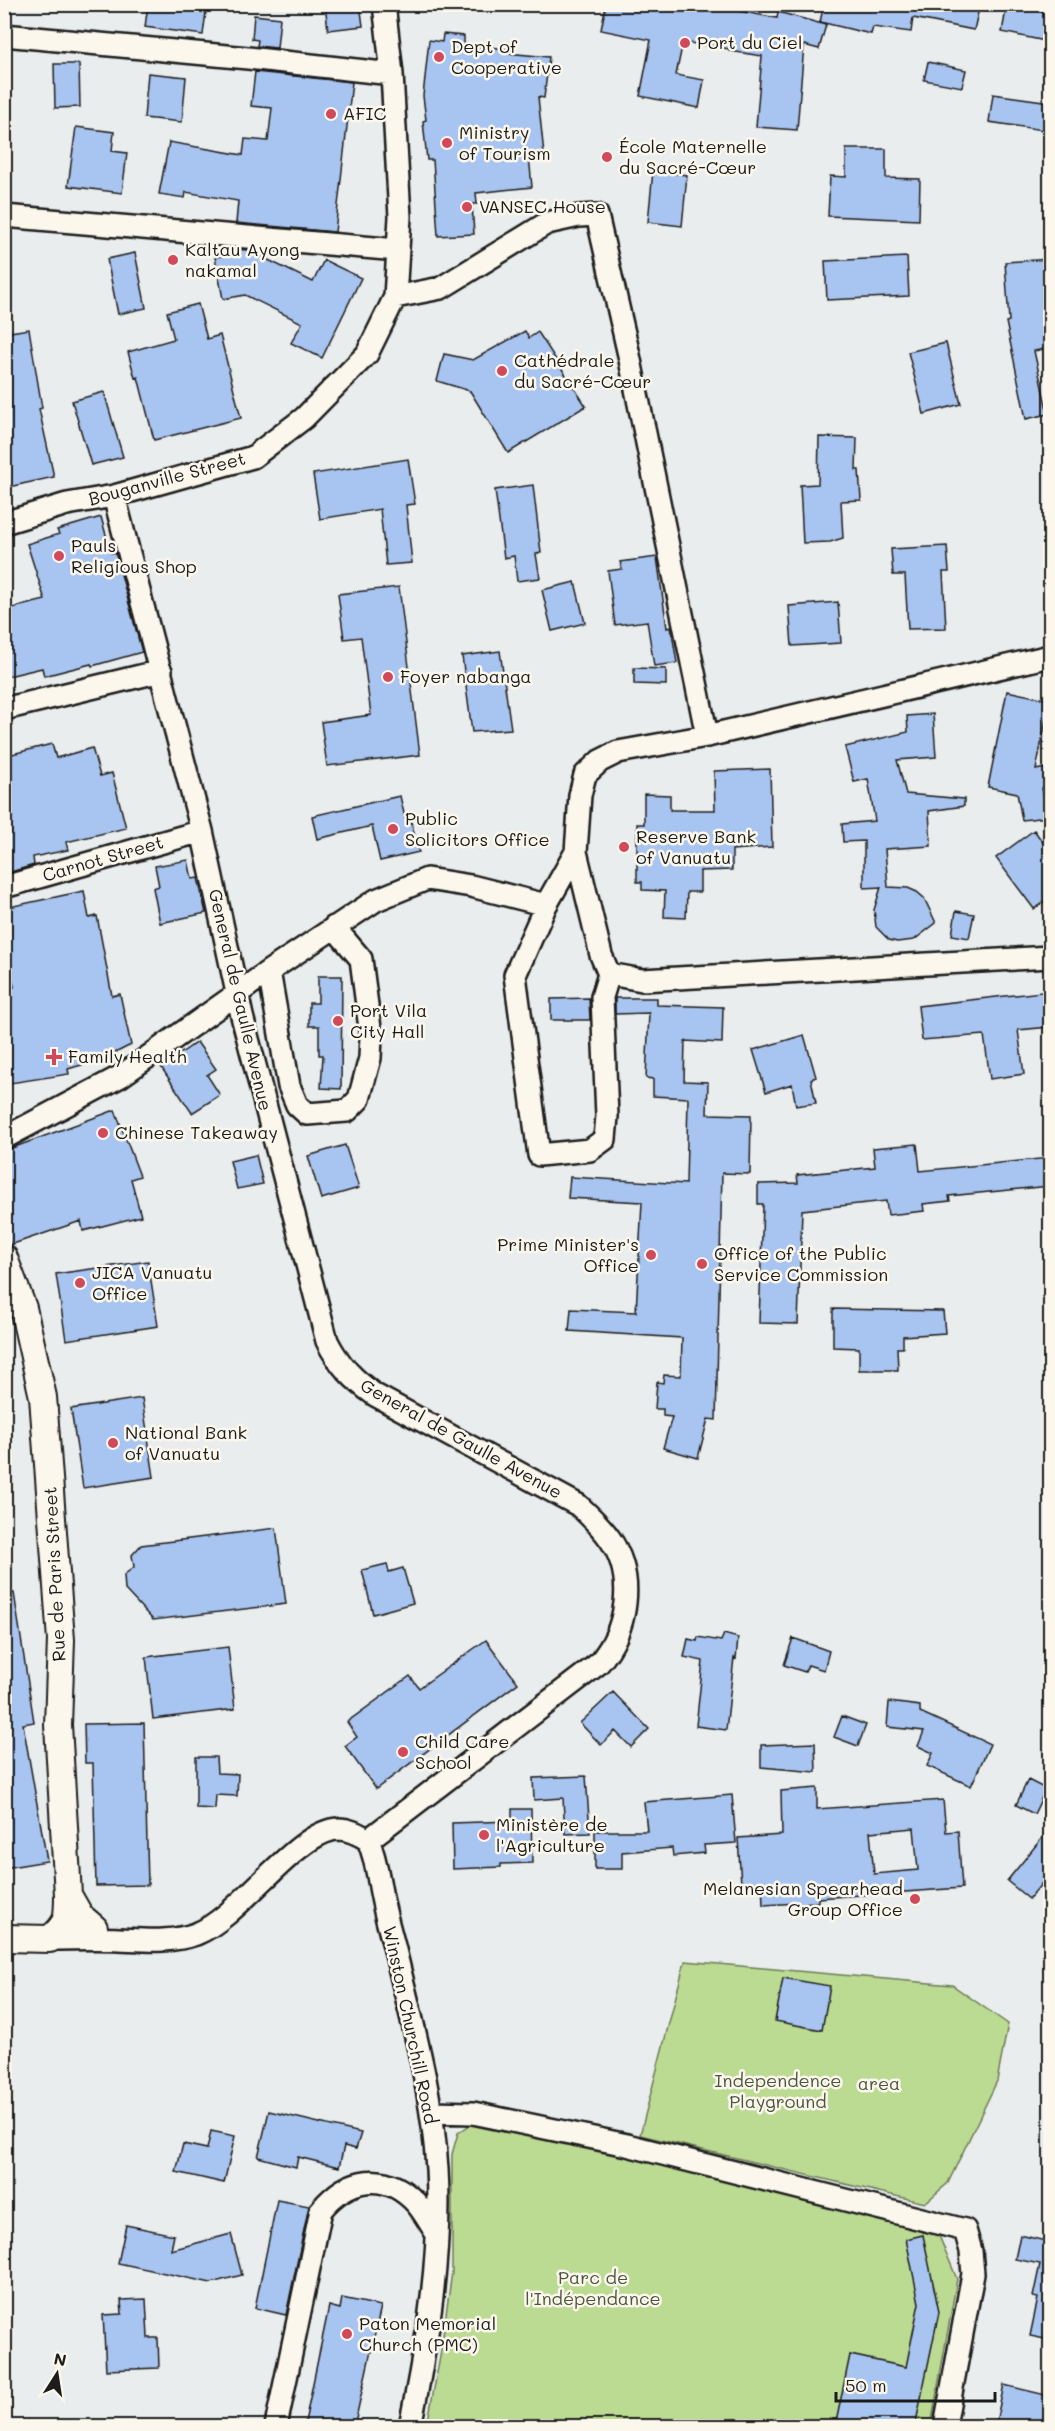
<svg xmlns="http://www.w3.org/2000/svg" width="1055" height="2431" viewBox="0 0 1055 2431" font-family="Mali,sans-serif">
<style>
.green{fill:#bbda92;stroke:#6c7b57;stroke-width:1.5}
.building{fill:#a8c4f0;stroke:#1c1c1c;stroke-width:1.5;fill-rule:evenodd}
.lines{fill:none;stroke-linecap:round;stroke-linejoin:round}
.minor-casing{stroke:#1c1c1c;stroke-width:26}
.tertiary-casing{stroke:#1c1c1c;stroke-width:30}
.minor{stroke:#fbf7ec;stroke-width:21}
.tertiary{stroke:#fbf7ec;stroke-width:26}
.poi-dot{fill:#d1495b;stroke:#fbf7ec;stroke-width:2}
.labels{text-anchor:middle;stroke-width:5;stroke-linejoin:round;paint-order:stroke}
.poi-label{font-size:18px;fill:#1c1c1c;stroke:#fbf7ec;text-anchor:start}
.street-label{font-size:18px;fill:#1c1c1c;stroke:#fbf7ec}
.park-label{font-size:18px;fill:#4c553f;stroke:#fbf7ec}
</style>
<rect width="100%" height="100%" fill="#eaeded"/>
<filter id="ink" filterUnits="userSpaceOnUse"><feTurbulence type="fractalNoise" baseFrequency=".0167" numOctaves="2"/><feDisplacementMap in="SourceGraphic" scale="12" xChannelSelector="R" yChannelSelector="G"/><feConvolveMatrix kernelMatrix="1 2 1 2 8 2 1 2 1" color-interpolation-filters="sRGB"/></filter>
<g filter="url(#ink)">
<path class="green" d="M685,1961L952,1985L1008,2024L997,2081L948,2183L925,2203L640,2135Z
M473,2123L560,2137L937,2231L957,2279L931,2426H427L440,2357L452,2272V2154L458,2133Z"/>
<path class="building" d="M148,4H207L203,35L145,27Z
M325,4H360L363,26L328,30Z
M606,4H701L777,18L778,12L826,25L819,49L804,45L797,130L756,127L762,56L729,51L730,49L683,42L676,75L704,80L699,108L640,96L651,40L601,30Z
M824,4H980L974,30L913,18L911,32L873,27L871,34L820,22Z
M1007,4L1050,13V42L1002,32Z
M254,15L280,18L277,48L257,46L258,40L252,39Z
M443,34L464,36V44L506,49V53L549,57L544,98L538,97L544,154L529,156L532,187L476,193L477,204H472L474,234L438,236L433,160H427L423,121L426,120L423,96L429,40L442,42Z
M928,62L966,70L962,87L924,80Z
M54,64H79L80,107L55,108Z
M255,72L352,82L335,232L236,223L238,201L186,192L185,198L159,194L169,142L243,155L245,139L268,141L272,108L251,106Z
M148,73L186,77L182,122L144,118Z
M993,94L1050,102V131L989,122Z
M76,127L114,132L112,151L127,153L122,193L68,186Z
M846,149H886V178L920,179L919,220L828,216L830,176L846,177Z
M653,171L687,175L682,226L648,222Z
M233,249L248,250L313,282L324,260L361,278L322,358L291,343L302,323L245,295L223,299L215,257L233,254Z
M135,253L146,308L118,314L107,259Z
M907,257L909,296L827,300L825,261Z
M1050,259V348L1034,351L1048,414L1026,419L1006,322L1009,321L1005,262Z
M198,304L207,339L220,335L241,418L154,440L138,377L135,378L128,352L174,339L167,312Z
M29,329L42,408L39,409L54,477L4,488V333Z
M525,331L529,338L538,332L586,406L508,453L470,391L437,381L444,354L473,360Z
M946,343L961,404L924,414L908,352Z
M104,392L123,457L91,465L72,401Z
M819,437L857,438L856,470H859L861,500L841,501L843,538L830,542L803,543L800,485L818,484Z
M408,459L415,504L406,505L412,563L386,565L380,509L320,519L313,474Z
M533,485L541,553L536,554L540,578L517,581L514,556L504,558L495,490Z
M101,517L111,553L115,552L142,652L92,666L91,664L44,676L42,668L4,677V610L45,600L27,544L59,534L57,530Z
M947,546L949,572H943L946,628L908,629L905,575H893L891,549Z
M657,557L667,628L671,627L677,663L654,666L647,621L615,625L608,571L622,569L620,562Z
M575,582L585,623L552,631L542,590Z
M399,587L420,755L327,766L321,722L371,715L361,637L344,639L338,594Z
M838,602L841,643L792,646L789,606Z
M500,651L511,729L472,732L462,656Z
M634,668L666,669V685L634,684Z
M1007,691L1050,700L1036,770L1050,767V786L1042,788L1047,817L1022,820L1017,793L988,787Z
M933,714L936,757L897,760L906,794L964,799V806L929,811L931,846L885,849L888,887L908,888L917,892L924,898L936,923L914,940L897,942L889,940L876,927L874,910L881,887L864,888V841L843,842L842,824L875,821L868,779L854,782L845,747L908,732L907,716Z
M52,744L56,758L92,748L100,776L112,773L126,828L66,842L68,850L33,857L34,865L4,874V756Z
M770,769L772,847L732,850V870L700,871V892H687L686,918L664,917L665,891L642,890V882H637V824H644V794L670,795V810H715L714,771Z
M400,796L405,818L410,817L419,852L380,861L372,826L317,839L312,816Z
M1034,830L1050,852V897L1034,909L996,858Z
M188,860L192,879L198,878L206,913L160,923L153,888L159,886L155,866Z
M84,891L89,918L97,916L112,996L120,994L131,1045L105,1058L68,1069L69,1074L4,1084V989L14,987L4,944V908Z
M956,911L974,914L969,938L952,935Z
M318,976H342L341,1089L321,1088L323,1055H319V1026H309V1003H318Z
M1050,991V1027L1018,1030L1024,1074L990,1079L984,1035L922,1040L918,1006Z
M589,998L590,1020H551V999Z
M657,998V1005L723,1007L722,1043L685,1041L684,1081L708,1082L707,1114L751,1115L750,1174L722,1173L716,1420L708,1419L698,1458L663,1448L672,1417L663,1416V1409H655L657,1382L663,1383L664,1375L681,1376L682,1338L569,1331L571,1309L636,1312L642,1202L568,1198L570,1177L686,1184L688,1098L653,1096V1079L646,1078L649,1013L615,1014V998Z
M804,1035L816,1077L811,1079L816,1103L796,1106L792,1084L766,1092L753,1050Z
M197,1042L216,1069L207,1075L220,1095L192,1113L161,1067Z
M115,1110L140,1176L131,1179L141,1216L83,1231L81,1221L10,1245L4,1228V1151Z
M917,1144L920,1171L1050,1158V1186L949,1196L950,1201L923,1204L924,1211L888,1215L886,1201L802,1210L798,1324L759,1323L763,1204H758V1184L798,1183L797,1175L875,1167L873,1148Z
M345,1145L359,1188L321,1199L308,1156Z
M256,1155L263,1184L237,1189L230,1161Z
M148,1261L158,1326L66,1340L56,1274Z
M833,1309L943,1311L945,1333L903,1336V1348H897L898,1370H859V1348L833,1347Z
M142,1398L154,1477L83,1488L71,1409Z
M276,1528L286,1604L153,1620L125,1590L124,1575L134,1567L132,1555L141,1545Z
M387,1564L389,1572L403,1568L413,1603L373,1614L362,1570Z
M4,1593H14L34,1722L23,1724L47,1861L4,1868Z
M724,1634L738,1638L736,1659L734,1658L726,1730L696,1726L703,1661L684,1657L688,1639L697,1641L698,1637L721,1641Z
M793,1638L829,1651L824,1670L808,1665L805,1672L784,1665Z
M486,1640L518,1683L376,1789L345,1746L357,1737L347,1722L410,1676L419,1688Z
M228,1647L235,1709L153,1719L146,1657Z
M613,1692L649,1729L631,1747L615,1731L601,1745L580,1723Z
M889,1702L920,1706V1712L990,1744L971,1786L927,1766L933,1753L918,1746L924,1731L887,1727Z
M842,1716L866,1725L858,1746L834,1737Z
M144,1723L148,1885L96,1886L93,1763H85L84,1724Z
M815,1743L816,1772L761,1767V1745Z
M196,1757H216L217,1773L238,1774L237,1796L216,1795L215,1809L196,1808Z
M586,1776L590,1833L565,1834L563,1798L534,1800L533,1778Z
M1028,1780L1046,1789L1034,1814L1016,1805Z
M817,1788V1809L943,1800L946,1832L958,1831L962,1888L818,1898V1902L763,1905L762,1882L741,1884L738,1838L782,1835L781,1791ZM914,1828L918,1870L874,1874L870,1832Z
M732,1795L736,1843L704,1845L705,1853L673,1856L672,1848L622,1852V1869H595V1831H647L644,1802Z
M512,1809H531L532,1863L501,1864V1867L453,1869L452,1823L512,1821Z
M1050,1828V1889L1042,1883L1029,1899L1007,1881Z
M783,1978L830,1986L822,2030L775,2021Z
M269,2111L361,2133L356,2149L344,2146L339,2167L298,2157L296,2167L258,2157Z
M211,2131L235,2136L224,2183L176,2172L183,2144L207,2149Z
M277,2200L309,2206L286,2315L255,2308Z
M126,2225L174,2235L171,2250L231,2234L242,2275L211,2283L118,2263Z
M923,2235L939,2312L915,2427H835L850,2355L906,2367L919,2303L906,2239Z
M1020,2235L1050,2242V2340L1030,2336L1038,2298L1033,2297L1040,2264L1015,2259Z
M342,2298L381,2306L354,2427H304L329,2306L340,2309Z
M146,2299L148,2338H158L159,2368L106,2370L103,2315L122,2314L121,2300Z
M1004,2385L1050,2396V2427H995Z"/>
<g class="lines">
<g class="minor-casing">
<path id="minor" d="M4,35L248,58L392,74
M4,216L398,250
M395,297L441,288L547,223L579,216L597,215L629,355L707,736
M4,523L67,504L114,496L253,457L304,418L367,354L395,297L400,217L392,74L384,4
M4,709L161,671
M576,852L601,955L609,974L602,997L607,1116L605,1139L590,1150L539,1155L515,975L546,905L576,852L580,795L585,775L600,761L618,752L707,736L1050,656
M4,887L202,831
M269,971L289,1086L297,1105L307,1114L347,1111L359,1099L370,1058L371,1036L361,959L334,927
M609,974L642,980L1050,957
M4,1138L121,1076L269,971L376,900L427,879L471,886L546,905
M368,1840C377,1860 378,1880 383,1902C386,1918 391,1934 395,1950C412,2022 433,2095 437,2169C442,2255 427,2343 410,2426
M50,1939C73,1939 96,1938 119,1939C145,1940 170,1943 196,1934C240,1917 296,1831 338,1829C350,1829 359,1834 368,1840L598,1664C628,1630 636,1577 610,1539C601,1526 589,1515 578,1505L375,1395C354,1380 339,1365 327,1341L242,1016L202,831L114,496
M432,2112L473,2113L627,2145L965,2230L971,2251L973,2274L945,2426
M276,2426L321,2210C348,2177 385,2170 416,2203C424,2212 430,2224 437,2234"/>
</g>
<g class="tertiary-casing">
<path id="tertiary" d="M4,1258L23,1308L43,1397L61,1640L58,1725L68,1895C68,1918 68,1924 50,1939L4,1938
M68,1895L80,1916L94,1928"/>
</g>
<use href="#minor" class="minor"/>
<use href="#tertiary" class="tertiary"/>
</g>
</g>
<g class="poi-dot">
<circle cx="685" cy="43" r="6"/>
<circle cx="439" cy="57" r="6"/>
<circle cx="331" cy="114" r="6"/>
<circle cx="447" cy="143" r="6"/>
<circle cx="607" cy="157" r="6"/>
<circle cx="467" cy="207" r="6"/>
<circle cx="173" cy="260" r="6"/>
<circle cx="502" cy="371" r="6"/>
<circle cx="59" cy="556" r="6"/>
<circle cx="388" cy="677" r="6"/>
<circle cx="393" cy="829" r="6"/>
<circle cx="624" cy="847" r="6"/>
<circle cx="338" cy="1021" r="6"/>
<path d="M51 1048h6v6h6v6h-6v6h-6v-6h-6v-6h6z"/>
<circle cx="103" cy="1133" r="6"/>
<circle cx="651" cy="1255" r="6"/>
<circle cx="702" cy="1264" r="6"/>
<circle cx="80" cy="1283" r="6"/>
<circle cx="113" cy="1443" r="6"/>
<circle cx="403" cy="1752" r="6"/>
<circle cx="484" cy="1835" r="6"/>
<circle cx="915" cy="1899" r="6"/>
<circle cx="347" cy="2334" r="6"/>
</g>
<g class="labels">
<g class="poi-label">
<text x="697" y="49">Port du Ciel</text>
<text x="451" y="53">Dept of<tspan x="451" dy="21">Cooperative</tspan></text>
<text x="343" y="120">AFIC</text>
<text x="459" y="139">Ministry<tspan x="459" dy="21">of Tourism</tspan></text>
<text x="619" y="153">École Maternelle<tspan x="619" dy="21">du Sacré-Cœur</tspan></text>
<text x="479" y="213">VANSEC House</text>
<text x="185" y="256">Kaltau Ayong<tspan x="185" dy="21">nakamal</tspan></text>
<text x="514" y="367">Cathédrale<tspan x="514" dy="21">du Sacré-Cœur</tspan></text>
<text x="71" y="552">Pauls<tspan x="71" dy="21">Religious Shop</tspan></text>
<text x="400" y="683">Foyer nabanga</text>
<text x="405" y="825">Public<tspan x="405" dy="21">Solicitors Office</tspan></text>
<text x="636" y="843">Reserve Bank<tspan x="636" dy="21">of Vanuatu</tspan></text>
<text x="350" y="1017">Port Vila<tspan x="350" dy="21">City Hall</tspan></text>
<text x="68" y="1063">Family Health</text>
<text x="115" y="1139">Chinese Takeaway</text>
<text x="639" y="1251" text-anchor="end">Prime Minister's<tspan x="639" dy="21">Office</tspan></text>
<text x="714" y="1260">Office of the Public<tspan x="714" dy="21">Service Commission</tspan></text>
<text x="92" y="1279">JICA Vanuatu<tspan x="92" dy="21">Office</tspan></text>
<text x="125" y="1439">National Bank<tspan x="125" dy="21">of Vanuatu</tspan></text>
<text x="415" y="1748">Child Care<tspan x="415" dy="21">School</tspan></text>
<text x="496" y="1831">Ministère de<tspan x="496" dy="21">l'Agriculture</tspan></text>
<text x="903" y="1895" text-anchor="end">Melanesian Spearhead<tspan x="903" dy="21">Group Office</tspan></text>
<text x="359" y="2330">Paton Memorial<tspan x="359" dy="21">Church (PMC)</tspan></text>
</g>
<g class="street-label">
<text transform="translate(167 479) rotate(-15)" y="6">Bouganville Street</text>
<text transform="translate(103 859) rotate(-16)" y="6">Carnot Street</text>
<text transform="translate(240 1000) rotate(77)" y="6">General de Gaulle Avenue</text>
<text transform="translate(461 1439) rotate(29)" y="6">General de Gaulle Avenue</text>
<text transform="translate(55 1574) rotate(-93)" y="6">Rue de Paris Street</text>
<text transform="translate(410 2025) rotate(78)" y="6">Winston Churchill Road</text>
</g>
<g class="park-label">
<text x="778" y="2087">Independence<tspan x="778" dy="21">Playground</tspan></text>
<text x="879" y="2090">area</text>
<text x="593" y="2284">Parc de<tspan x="593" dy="21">l'Indépendance</tspan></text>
</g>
</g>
<rect width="1055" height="2431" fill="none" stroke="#fbf7ec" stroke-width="24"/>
<rect x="12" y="12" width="1031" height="2407" fill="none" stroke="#1c1c1c" stroke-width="2" filter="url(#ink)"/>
<g transform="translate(57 2374) rotate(12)" stroke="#fbf7ec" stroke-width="4.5" paint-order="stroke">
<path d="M0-4.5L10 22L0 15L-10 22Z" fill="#1c1c1c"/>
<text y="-9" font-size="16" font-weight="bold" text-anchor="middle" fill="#1c1c1c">N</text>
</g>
<path d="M836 2392v9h159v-9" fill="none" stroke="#1c1c1c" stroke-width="3"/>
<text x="845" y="2392" font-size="18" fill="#1c1c1c" stroke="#fbf7ec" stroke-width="4.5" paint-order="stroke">50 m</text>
</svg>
